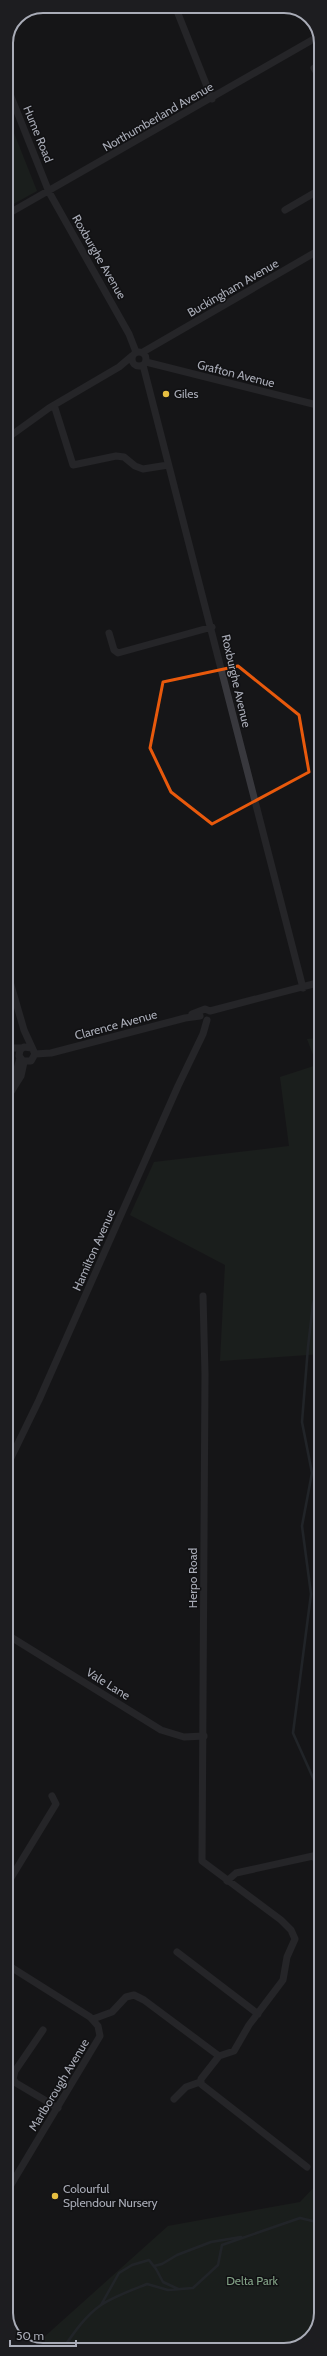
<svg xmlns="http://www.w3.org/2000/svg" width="327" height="2356" viewBox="0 0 327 2356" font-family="Cabin,sans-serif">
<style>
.green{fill:#212822}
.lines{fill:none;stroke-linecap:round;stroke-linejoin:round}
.stream{stroke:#2f363d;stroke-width:2.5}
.minor{stroke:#38383d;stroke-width:7}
.marked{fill:none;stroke:#e8590c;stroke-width:3;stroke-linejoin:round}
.poi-dot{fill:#e6be41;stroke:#111113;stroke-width:1.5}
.labels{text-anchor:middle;stroke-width:3;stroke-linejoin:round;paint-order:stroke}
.street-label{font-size:12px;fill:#a9acb7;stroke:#111113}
.poi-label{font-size:12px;fill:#a9acb7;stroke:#111113;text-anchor:start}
.park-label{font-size:12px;fill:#82a186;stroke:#111113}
.rim{fill:none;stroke:#a9acb7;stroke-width:2}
</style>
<rect width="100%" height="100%" fill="#161618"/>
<path class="green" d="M6,113L37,191L6,208Z
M321,1038V1354L220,1361L225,1265L130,1215L154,1162L289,1146L280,1077L317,1065L307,1039Z
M321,2180V2313L312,2338L289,2350H38L33,2347L168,2226L300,2202Z"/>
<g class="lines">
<path class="stream" d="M321,1276L313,1304L308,1347L302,1422L312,1473L302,1526L311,1594L293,1733L318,1789L321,1803
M154,2266L162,2264L177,2255L211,2242L241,2237
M101,2305L119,2273L132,2265L149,2260L156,2269L163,2282L178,2289
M62,2350C73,2334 85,2316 101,2305C115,2296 132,2290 147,2284L168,2290L193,2288L218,2265L222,2245L300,2218L321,2223"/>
<path class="minor" d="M175,6L212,99
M314,68L321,80
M6,84L49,192L129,334L136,352
M285,210L321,189
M6,215L319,36
M132 359a7 7 0 1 1 14 0a7 7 0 1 1-14 0Z
M143,352L321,249
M146,362L321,406
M143,365L303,988
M54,405L73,465L116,456L124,457L135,466L143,469L168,465
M6,439L49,408L119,367L132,356
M109,633L114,650L118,653L212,627
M6,968L24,1030L35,1054L31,1061H23L19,1056L20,1050L24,1047L32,1048
M210,1011L321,982
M192,1014L205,1009L210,1011
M6,1048H21
M35,1054L51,1053L185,1018L200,1016
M17,1082V1069L20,1058
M6,1100L21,1076L24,1062
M6,1468L39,1400L178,1086L203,1034L207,1020
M6,1634L161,1730L184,1737L204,1736
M227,1881L236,1873L313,1856L317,1860V1876
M6,1886L56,1804L52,1796
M177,1952L258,2014
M6,1964L90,2017L98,2026L100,2036L6,2193
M93,2019L112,2012L126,1997L134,1995L144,2000L219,2056L234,2051L249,2025L283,1980L287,1957L295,1939L291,1930L281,1920L202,1861L205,1374L203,1296
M43,2030L15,2071L13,2079L16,2083L58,2108
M219,2056L201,2079V2084L307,2167
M174,2099L186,2087L200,2082"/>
</g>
<path d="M0 0H327V2356H0ZM238,666L299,715L309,772L212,824L171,792L150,748L163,682Z" fill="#161618" fill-opacity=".55" fill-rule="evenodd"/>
<path class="marked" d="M238,666L299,715L309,772L212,824L171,792L150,748L163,682Z"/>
<g class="poi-dot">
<circle cx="166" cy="394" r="4"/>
<circle cx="55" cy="2196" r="4"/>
</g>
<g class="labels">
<g class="street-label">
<text transform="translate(158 117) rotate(-30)" y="4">Northumberland Avenue</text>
<text transform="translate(38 134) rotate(68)" y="4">Hume Road</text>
<text transform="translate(99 257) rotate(60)" y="4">Roxburghe Avenue</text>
<text transform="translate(233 288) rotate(-30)" y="4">Buckingham Avenue</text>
<text transform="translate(236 374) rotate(14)" y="4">Grafton Avenue</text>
<text transform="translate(236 681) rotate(77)" y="4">Roxburghe Avenue</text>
<text transform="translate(116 1025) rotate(-15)" y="4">Clarence Avenue</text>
<text transform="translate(94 1250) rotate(-66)" y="4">Hamilton Avenue</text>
<text transform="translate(193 1578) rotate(-90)" y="4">Herpo Road</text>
<text transform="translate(108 1684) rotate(32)" y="4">Vale Lane</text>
<text transform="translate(59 2085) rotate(-59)" y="4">Marlborough Avenue</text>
</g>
<g class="poi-label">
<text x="174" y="398">Giles</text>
<text x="63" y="2193">Colourful<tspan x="63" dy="14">Splendour Nursery</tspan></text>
</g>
<g class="park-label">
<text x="252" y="2285">Delta Park</text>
</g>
</g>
<path d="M0 0H327V2356H0ZM43 13H284A30 30 0 0 1 314 43V2313A30 30 0 0 1 284 2343H43A30 30 0 0 1 13 2313V43A30 30 0 0 1 43 13Z" fill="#1d1d20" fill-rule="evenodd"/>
<path class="rim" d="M43 13H284A30 30 0 0 1 314 43V2313A30 30 0 0 1 284 2343H43A30 30 0 0 1 13 2313V43A30 30 0 0 1 43 13Z"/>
<path d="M10 2340v6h66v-6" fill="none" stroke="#a9acb7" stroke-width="2"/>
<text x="16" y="2340" font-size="12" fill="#a9acb7" stroke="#111113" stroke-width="3" paint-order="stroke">50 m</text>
</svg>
